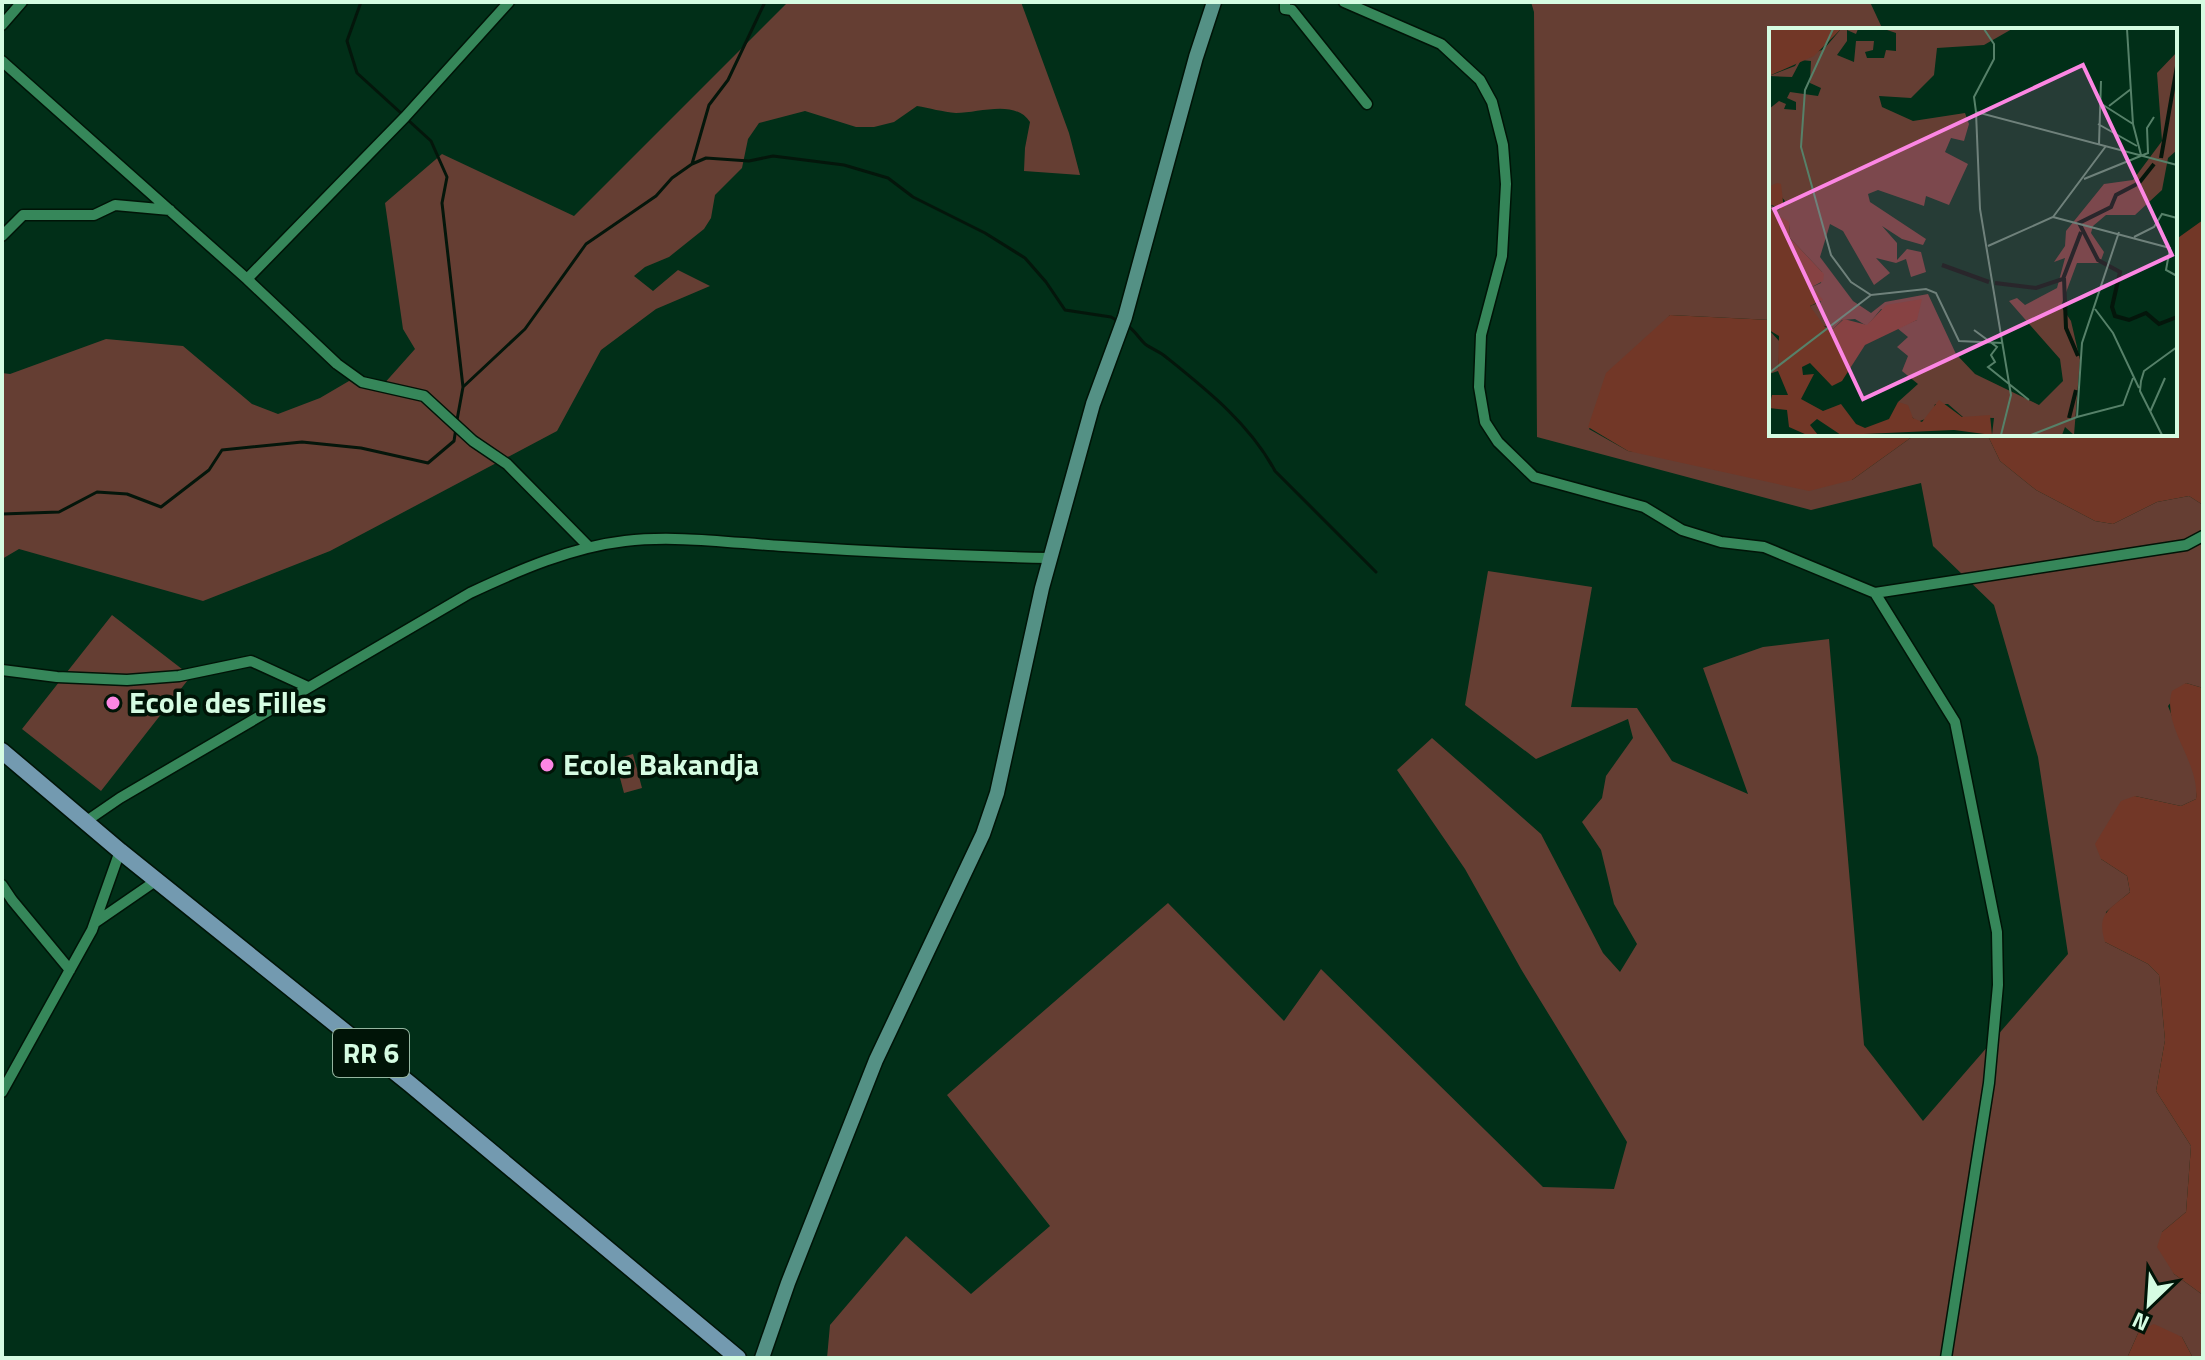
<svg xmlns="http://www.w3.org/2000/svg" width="2205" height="1360" viewBox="0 0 2205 1360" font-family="'Titillium Web',sans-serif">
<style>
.green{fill:#653e33}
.forest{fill:#723727}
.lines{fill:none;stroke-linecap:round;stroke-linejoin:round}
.stream{stroke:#04160b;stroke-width:3}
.street-casing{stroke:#001407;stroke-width:13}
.secondary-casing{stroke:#001407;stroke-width:17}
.primary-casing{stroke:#001407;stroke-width:19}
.street{stroke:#36875a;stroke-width:10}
.secondary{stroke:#549185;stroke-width:14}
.primary{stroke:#739ab0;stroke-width:16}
.poi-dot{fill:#fc86e3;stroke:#001407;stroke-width:3}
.labels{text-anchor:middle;stroke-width:7;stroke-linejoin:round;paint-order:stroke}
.shield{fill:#001407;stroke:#95b6a0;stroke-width:2}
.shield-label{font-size:28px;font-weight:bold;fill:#d5fce2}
.poi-label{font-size:30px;font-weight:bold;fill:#d5fce2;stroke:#001407;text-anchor:start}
.inset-river{fill:none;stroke:#04160b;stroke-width:4}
.inset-road{fill:none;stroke:#568169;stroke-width:2}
.view{fill:#fc86e3;fill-opacity:0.15;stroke:#fc86e3;stroke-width:4}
.inset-edge{fill:none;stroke:#d5fce2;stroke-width:4}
</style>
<rect width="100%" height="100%" fill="#012f18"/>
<path class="green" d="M788,2H1021L1069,133L1080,175L1024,171L1025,148L1030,122C1015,99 979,113 956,113C943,112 929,108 917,106L894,122L874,127H856L805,111L759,123L748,139L742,168L715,195L711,218L704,229L669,257L645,267L634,276L653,291L678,270L710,286L656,309L601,350L557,431L330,551L203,601L19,549L2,559V373L10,374L106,339L183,346L252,404L278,414L320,398L349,381L382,386L415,349L403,329L385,203L442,154L574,216Z
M1531,2H1870L1883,30H1771V320L1670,315L1589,429L1628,451L1852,480L1916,434H1987L2000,461L2036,490L2095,521L2113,524L2157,502L2189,496L2203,505V688L2186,683L2168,706L2198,782L2196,799L2181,806L2135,796L2101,859L2127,876L2130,892L2106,912L2105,942L2148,964L2159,975L2165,1040L2156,1091L2191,1146L2186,1212L2162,1232L2174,1274L2203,1295V1358H2193L2182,1337L2139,1331L2127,1358H827L830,1325L906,1236L971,1294L1050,1226L947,1095L1168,903L1284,1021L1321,969L1543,1187L1614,1189L1627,1142L1521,969L1465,869L1397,770L1432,738L1541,834L1603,953L1620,972L1637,944L1614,904L1601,850L1582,822L1602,798L1606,776L1633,738L1628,719L1536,759L1465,705L1488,571L1592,587L1571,707L1637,708L1672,761L1748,794L1703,668L1763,647L1829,639L1864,1045L1923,1121L2068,954L2038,757L1994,605L1933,546L1921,483L1811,510L1537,437L1534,12Z
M112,615L191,676L101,791L22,729Z
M633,754L642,788L624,793L615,759Z"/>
<path class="forest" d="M2203,220V505L2189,496L2157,502L2113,524L2095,521L2036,490L2000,461L1987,434H2175V240Z
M1670,315L1771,320V434H1916L1852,480L1809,491L1628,451L1588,427L1606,373Z
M2186,683L2203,688V1295L2174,1274L2157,1247L2162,1232L2186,1212L2191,1146L2156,1091L2165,1040L2159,975L2148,964L2105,942C2096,913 2110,909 2130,892L2127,876L2101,859L2095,844L2121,801L2135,796L2181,806L2196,799C2200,761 2161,727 2172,691Z
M2154,1324L2182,1337L2193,1358H2127L2139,1331Z"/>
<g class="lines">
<path class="stream" d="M361,2L347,41L357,73L402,114
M408,120L431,141L447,177L442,203L463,387L457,420
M692,164L709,105L728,80L765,2
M1128,326C1135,331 1139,338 1145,344C1152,349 1160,352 1166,357C1207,390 1250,424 1275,471L1376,572
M463,387L525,329L586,244L656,196L672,178L692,164L706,158L749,161L773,156L844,165L888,178L913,197L985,233L1025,258L1046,282L1065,310L1111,317L1118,321
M2,514L59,512L97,492L127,494L161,507L209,470L222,450L302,442L361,448L428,463L454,441L456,428"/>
<g class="street-casing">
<path id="street" d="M1285,2V9L1292,10L1367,104
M1344,2L1441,44L1480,80L1492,102L1503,145L1506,184L1502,256L1481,335L1479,387L1485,422L1498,442L1534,477L1644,507L1682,530L1721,542L1764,547L1875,593L1955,722L1997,932L1998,985L1989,1083L1946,1358
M2,25L22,2
M2,61L247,279L337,364L362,382L424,396L473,441L507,464L589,547
M2,236L23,215H94L115,205L170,210
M247,279L405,117L509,2
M1875,593L2186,545L2203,536
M2,670L57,677L127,680L179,676L251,661L308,687
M85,822L120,798L470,593C519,570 572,547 625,541C676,535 732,543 783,546C872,552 961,556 1050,558
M2,885L12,900L70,970
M96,922L157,880
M2,1092L92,930L120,851"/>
</g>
<g class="secondary-casing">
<path id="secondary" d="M762,1358L788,1283L876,1060L983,834L997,793L1042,588L1093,404L1125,317L1196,57L1214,2"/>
</g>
<g class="primary-casing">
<path id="primary" d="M2,751L120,851L410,1084L738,1358"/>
</g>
<use href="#street" class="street"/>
<use href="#secondary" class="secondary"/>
<use href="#primary" class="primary"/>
</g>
<g class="poi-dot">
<circle cx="113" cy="703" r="8"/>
<circle cx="547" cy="765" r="8"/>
</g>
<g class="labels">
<rect class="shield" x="333" y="1029" width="76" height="48" rx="6"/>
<g class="shield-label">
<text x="371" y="1063">RR 6</text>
</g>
<g class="poi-label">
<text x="129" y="713">Ecole des Filles</text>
<text x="563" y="775">Ecole Bakandja</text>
</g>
</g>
<g transform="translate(1769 28)">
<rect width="408" height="408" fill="#012f18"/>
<path d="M72,1H89L87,6L78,2V13L68,27L85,34L87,13H105L104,22L96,24L98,30H115L117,22L127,23V5L115,1H243L215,17L168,20L165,47L142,70L110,68L113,79L144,93L196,85L200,96L195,113L182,110L176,124L199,136L180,177L157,168L155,178L109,162L99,166L101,174L157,211L154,217L133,211L113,198L128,215V232L138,221L152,224L157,244L142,249L137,231L127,235L107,230L121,245L105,257L74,203L61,196L51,229L84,273L102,285L116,274L159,266L187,326L206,346L270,377L294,353L291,331L240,273L248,270L256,277L288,260L296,230L285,234L296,218L297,203L335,156L364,152L393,113L388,45L408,24V122L399,130L393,162L366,187H337L324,198L322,205L335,224L331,235H308L292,278L302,293L311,332L305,407L296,399L293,407H223L225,390L194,389L179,376H166L162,389L148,394L129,374L149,356L133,343L139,328L128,319L139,309L128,300L148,292L112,281L98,298L86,291L73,292L64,301L50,296L41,278L52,274L43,259L52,255L53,244L21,210L20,196L0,182V176L10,182L16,173L10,166L12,159H0V81L10,73L17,76L15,81L27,82V74L18,70L21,64L49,68L52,60L41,55L42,33L32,32L23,49L0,48L26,38L30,31L55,21ZM0,302L11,314L9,343L0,346Z" fill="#653e33"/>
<path d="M0,1H72L45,28L0,48ZM8,155L12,156L15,182L0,176V159ZM0,182L20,194L21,210L55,246L54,253L43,259L54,272L41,278L56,299L64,301L75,291L98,297L117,277L153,271L148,292L96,317L73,353L63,358L41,335L33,339L34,347L45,346L32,371L54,383L72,376L87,396L96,400L120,391L129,374L139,377L144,390L153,394L170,372L193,389L221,387L223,407L185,402L72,407L48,391L41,397L49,407H38L20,399L18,382L0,380L3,367H19L9,343L10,308L0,302Z" fill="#723727"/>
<path class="inset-river" d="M392,130L408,38M385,136L370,155L347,167L342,179L310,195L329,232L351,244L343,279L346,288L360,292L377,285L390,296L408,289M173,237L220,254M295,250L297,300L309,328M226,255L267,260L294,251L312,204M300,390L307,362"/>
<path class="inset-road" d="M64,1L36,62L32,119L62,227L82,254L102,267L157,261L167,265L190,313L234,315M215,1L225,16V31L205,69L207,84L408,137M358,1L364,96L372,127M331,75L364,96M340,78L362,61M207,84L211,181L242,367L232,407M329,96L368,118M330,116L332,53M315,151L379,125L378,100L385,89M284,189L401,220L397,242L408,248M365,209L385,199L393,186L408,190M219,218L284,189L337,118M326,281L344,305L370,360M205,302L228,319L222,327L226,334L219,339L260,372M0,345L102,267M381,384L396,350M308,389L354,377L364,350M262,407L308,389L313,315L350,204M393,407L371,363L372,353L375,343L408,319"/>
<path class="view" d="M314,37L403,227L94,371L5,181Z"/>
<rect width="408" height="408" class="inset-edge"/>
</g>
<rect width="2205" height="1360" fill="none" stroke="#d5fce2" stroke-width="8"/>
<g transform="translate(2149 1304) rotate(205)" stroke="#001407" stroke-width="6" paint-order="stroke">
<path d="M0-6L14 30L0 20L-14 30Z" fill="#d5fce2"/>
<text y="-12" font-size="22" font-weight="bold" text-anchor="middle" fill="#d5fce2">N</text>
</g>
</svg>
